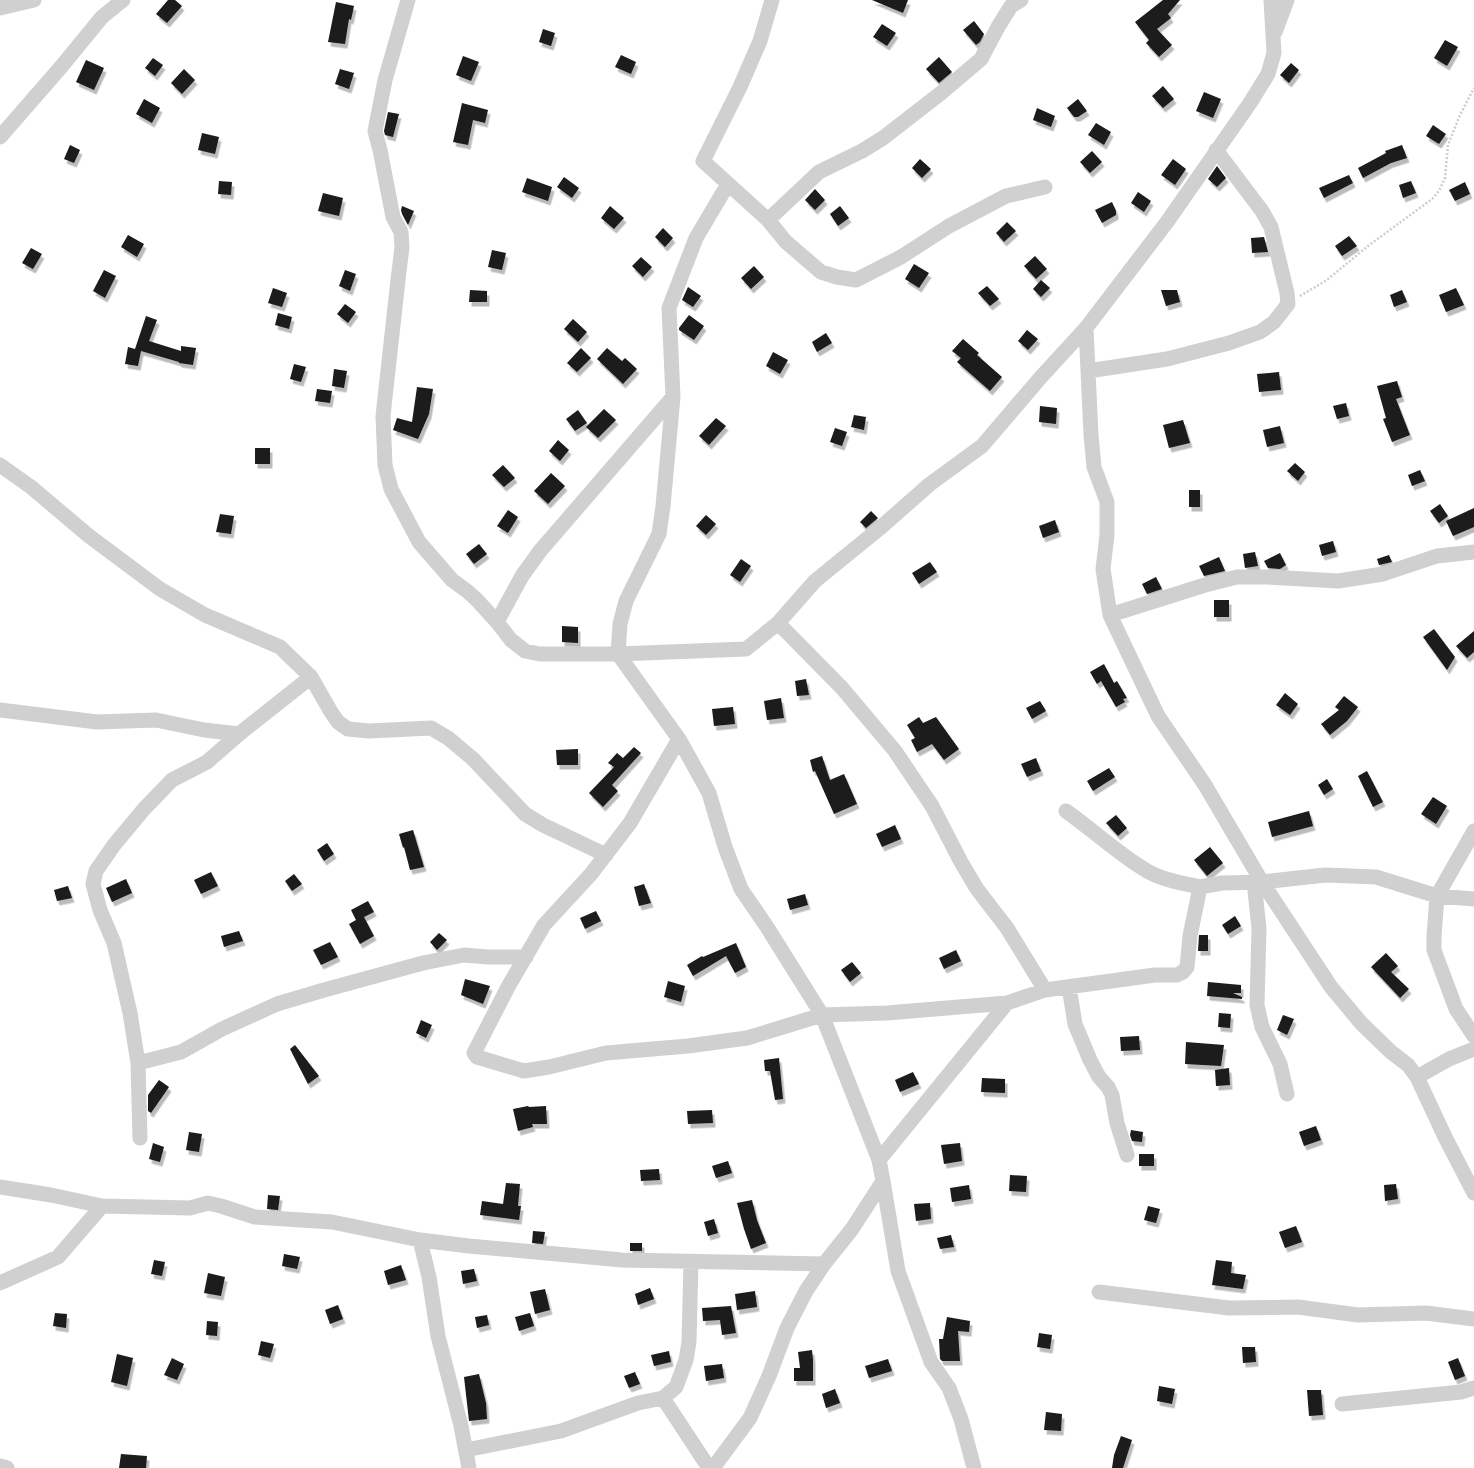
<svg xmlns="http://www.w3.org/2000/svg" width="1474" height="1468" viewBox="0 0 1474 1468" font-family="'Asap Condensed',sans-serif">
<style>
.building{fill:#1a1a1a;filter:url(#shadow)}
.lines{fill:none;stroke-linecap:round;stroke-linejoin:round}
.path{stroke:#cdcdcd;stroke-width:2.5;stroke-dasharray:2 2;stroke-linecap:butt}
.minor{stroke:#d0d0d0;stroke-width:15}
</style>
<defs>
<filter id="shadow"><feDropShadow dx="2.5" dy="4.5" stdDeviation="0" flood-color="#0004"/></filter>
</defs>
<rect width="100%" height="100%" fill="#fff"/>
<path class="building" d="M168,0H175L182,6L167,23L156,14Z
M872,0H908L903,13Z
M1163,0H1180L1168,14L1171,18L1157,29L1172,45L1159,57L1146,43L1149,40L1135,22Z
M336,2L354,6L351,20L349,19L345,44L328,42Z
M974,21L984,34L980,42L976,45L963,30Z
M882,24L896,33L887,46L873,37Z
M543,29L555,33L551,46L539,42Z
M1445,40L1458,47L1447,66L1434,58Z
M621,55L636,62L631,74L615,67Z
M463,56L479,62L471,81L456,75Z
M939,57L952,72L939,83L926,69Z
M153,58L163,65L155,76L145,68Z
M86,60L104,68L94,90L76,82Z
M1291,63L1299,70L1289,83L1280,75Z
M184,69L195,80L182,94L171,83Z
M340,69L354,73L349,89L335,84Z
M1163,86L1174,99L1163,108L1152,96Z
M1204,92L1221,99L1213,118L1196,111Z
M144,99L160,108L152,123L136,114Z
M1078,99L1087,111L1078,117H1074L1067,108Z
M462,103L488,110L485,123L473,120L468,145L453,142Z
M1037,108L1055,116L1051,127L1033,120Z
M388,112L399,114L393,137L385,135L384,131Z
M1096,123L1111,132L1104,145L1088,135Z
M1433,125L1446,134L1439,144L1426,136Z
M202,133L219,137L215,154L198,150Z
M70,145L80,150L74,163L64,159Z
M1402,145L1407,158L1391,163L1363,178L1358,168L1386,153L1385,151Z
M1092,151L1102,162L1090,173L1080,162Z
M920,159L931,169L922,178L912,168Z
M1173,159L1186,169L1175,185L1161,175Z
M1217,166L1226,178L1217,187L1208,179Z
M1349,175L1353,183L1324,198L1319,188Z
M564,177L579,188L572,198L557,187Z
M527,178L552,187L548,201L522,192Z
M219,181L232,182L231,195L218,194Z
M1411,181L1416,193L1403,198L1399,185Z
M1465,182L1470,194L1455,201L1449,190Z
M815,189L825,200L815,210L805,200Z
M1138,192L1151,201L1144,212L1131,203Z
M323,193L343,198L339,216L318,211Z
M1112,202L1116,211V215L1102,223L1095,210Z
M402,206L414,211L408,225L402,214L401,210Z
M610,206L624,218L614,229L601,218Z
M840,206L849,218L838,226L830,214Z
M1007,222L1016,231L1004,242L996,233Z
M663,228L673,238L665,247L655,237Z
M128,235L144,244L137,257L121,247Z
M1349,236L1357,246L1342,256L1335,246Z
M1264,237L1268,252L1252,253L1251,238Z
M31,248L42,254L33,269L22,263Z
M492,250L506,253L502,270L488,267Z
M1035,256L1047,269L1036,279L1024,266Z
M641,257L652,267L643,277L632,266Z
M914,264L929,273L919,288L905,279Z
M754,266L764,277L751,289L741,278Z
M104,270L116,276L105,298L93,291Z
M345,270L356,274L350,291L339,286Z
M1041,280L1050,288L1041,297L1033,289Z
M987,286L999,299L990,306L978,293Z
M688,287L701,296L693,307L682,300Z
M273,288L287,293L282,307L268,303Z
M1456,288L1464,305L1446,312L1439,295Z
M470,290L487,291V302H469Z
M1161,290H1177L1180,302L1166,306Z
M1402,290L1407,302L1394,307L1390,295Z
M345,304L356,312L348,323L337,314Z
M278,313L292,317L289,329L275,325Z
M689,315L704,326L694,340L679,330V328Z
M146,316L157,320L149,341L181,351V346L196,348L193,365L179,363V362L141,351L138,366L125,364L128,347L135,349Z
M573,319L587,332L578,342L564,329Z
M1027,330L1038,339L1028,350L1018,341Z
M826,333L832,343L817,352L812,342Z
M963,339L979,353L977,355L1002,377L990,391L957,362L961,358L952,351Z
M581,348L591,358L577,372L567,363Z
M607,348L622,361L625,358L637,369L623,384L597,359Z
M773,352L788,360L780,374L766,366Z
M294,364L306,367L301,382L290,379Z
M334,369L347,371L344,388L332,386Z
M1279,372L1281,390L1259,392L1257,374Z
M1397,381L1402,397L1396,399L1410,435L1392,442L1383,419L1386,418L1377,386Z
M417,387L433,389L429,414L418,439L393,430L397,418L412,422Z
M317,389L332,391L330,403L315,401Z
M1346,403L1349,416L1337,419L1333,406Z
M1040,406L1057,408L1056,424L1039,422Z
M604,409L616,420L598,438L586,427Z
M578,410L587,423L575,431L566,419Z
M854,415L866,417L864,430L851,427Z
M716,418L726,426L709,445L699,436Z
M1183,420L1190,443L1169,448L1163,425Z
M1280,426L1284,443L1267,447L1263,430Z
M835,428L847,432L842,446L830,442Z
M558,440L569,450L560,461L549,451Z
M255,448H270V464H255Z
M1295,463L1305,472L1298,481L1287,471Z
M503,465L515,478L504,487L492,475Z
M1420,470L1425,481L1412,486L1408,475Z
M551,473L565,486L548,504L534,491Z
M1189,490H1200V507H1189Z
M1440,504L1448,516L1439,523L1430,511Z
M1474,508V527L1453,536L1446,521Z
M508,510L518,517L508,533L497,526Z
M871,511L878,518L866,528L860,522Z
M220,514L234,516L231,534L216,532Z
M706,515L716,524L706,535L696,526Z
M1055,520L1059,532L1043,538L1039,526Z
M1333,541L1336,552L1322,556L1319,545Z
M479,544L487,554L474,564L466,554Z
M1255,552L1258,566L1245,568L1243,554Z
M1280,553L1286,565L1280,569L1268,568L1264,561Z
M1389,555L1392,562L1379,565L1377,559Z
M1219,557L1225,571L1204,576L1199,566Z
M741,559L751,566L740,582L730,575Z
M930,562L937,572L919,584L912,573Z
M1156,577L1162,589L1147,594L1142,584Z
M1214,600H1229V617H1214Z
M562,626L578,627V643L562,642Z
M1434,629L1455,657L1447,670L1423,637Z
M1474,631V652L1467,658L1456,646Z
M1104,664L1114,683L1117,681L1127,698L1123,699L1125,702L1116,707L1101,681L1097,684L1090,672Z
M806,679L809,695L797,696L795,681Z
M1285,693L1298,704L1290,715L1276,705Z
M1344,696L1358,707L1347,721L1330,735L1321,724L1339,710L1335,707Z
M781,698L784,718L767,720L764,701Z
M1040,701L1046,711L1032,719L1026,708Z
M733,707L735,724L714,726L712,709Z
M919,717L923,723L936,717L959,749L944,760L932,744L917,752L911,740L915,738L907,725Z
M634,747L641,753L612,785L618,791L603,807L589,793L614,767L608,763L617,753L623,758Z
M578,749V765H557L556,750Z
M822,756L830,780L844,774L857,804L834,814L815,771L813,772L810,760Z
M1036,758L1041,771L1027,777L1021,764Z
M1109,768L1115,777L1093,791L1087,781Z
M1367,771L1383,802L1373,807L1358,776Z
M1327,779L1333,789L1324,795L1318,785Z
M1433,797L1447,806L1436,824L1421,814Z
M1309,811L1313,826L1272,837L1268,822Z
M1116,815L1127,828L1118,836L1106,823Z
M895,825L901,839L882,847L876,834Z
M413,830L424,867L410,870L404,847L403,848L399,834Z
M327,843L334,854L324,861L317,850Z
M1210,847L1223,863L1207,876L1194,860Z
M211,872L218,886L201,894L194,880Z
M294,874L302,884L292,891L285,881Z
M126,879L132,893L112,902L106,888Z
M644,884L651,903L639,906L634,887Z
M68,886L72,898L57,901L54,890Z
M805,894L808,905L790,910L787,899Z
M368,901L374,912L364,917L374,936L360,944L349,924L356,920L351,910Z
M596,911L601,921L585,929L580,918Z
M1235,916L1241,926L1228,934L1222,925Z
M239,931L243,941L224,947L221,936Z
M439,933L447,940L437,950L430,942Z
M1199,935H1208V951H1198Z
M330,942L338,957L321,965L313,950Z
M736,943L746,967L735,973L726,956L693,976L687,965L702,956L703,957Z
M956,950L961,961L944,969L939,958Z
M1386,953L1398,966L1391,972L1409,989L1400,998L1371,967Z
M852,962L861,973L850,982L841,970Z
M465,979L490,986L483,1004L461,995Z
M668,981L685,986L681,1002L664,997Z
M1208,982L1241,985V993H1233L1242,997V999L1207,996Z
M1219,1013L1231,1014L1230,1028L1218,1027Z
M1283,1015L1294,1019L1287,1035L1277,1030Z
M421,1020L432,1025L426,1038L416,1033Z
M1139,1036L1140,1050L1121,1051L1120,1037Z
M1186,1042L1224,1045L1221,1066L1185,1064Z
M295,1045L319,1076L308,1084L290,1049Z
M779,1058L783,1099L775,1100L770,1071H765L764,1060Z
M1229,1068L1230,1085L1216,1086L1215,1070Z
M913,1072L919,1084L900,1092L895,1080Z
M982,1078L1005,1079V1093L981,1092Z
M159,1080L169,1087L151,1113L148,1111V1095Z
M528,1106L529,1107L546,1106L547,1124H532L533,1127L518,1131L513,1109Z
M712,1110L713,1123L688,1124L687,1111Z
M1316,1126L1321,1140L1304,1146L1299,1132Z
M1131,1130L1143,1132L1142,1142L1132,1141L1130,1135Z
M189,1132L202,1134L199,1152L186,1150Z
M153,1143L164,1147L160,1162L149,1159Z
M960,1143L962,1161L944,1164L941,1145Z
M1139,1154H1154V1166H1139Z
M728,1161L732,1173L716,1178L712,1166Z
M659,1169L660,1180L641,1181L640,1170Z
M1010,1175L1027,1176L1026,1192L1009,1191Z
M506,1183L520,1184L518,1206H521L519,1220L480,1215L482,1201L503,1204Z
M1396,1184L1398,1199L1385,1201L1384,1185Z
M969,1185L971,1199L952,1202L950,1188Z
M268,1195L280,1196L278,1210L267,1209Z
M752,1200L757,1220L766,1243L751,1249L744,1229L737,1203Z
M930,1203L931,1219L916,1221L914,1204Z
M1148,1206L1160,1209L1156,1223L1144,1220Z
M714,1219L718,1233L708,1236L704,1222Z
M1296,1226L1302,1242L1285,1248L1279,1232Z
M533,1231L545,1232L543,1244L532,1243Z
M951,1235L954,1247L940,1249L937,1238Z
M630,1243H642V1251H630Z
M284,1254L300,1257L297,1269L282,1266Z
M154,1260L165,1262L162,1276L151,1274Z
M1216,1260L1232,1262L1231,1273L1246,1275L1243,1289L1212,1285Z
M401,1265L406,1280L388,1285L384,1271Z
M474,1269L477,1281L463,1284L461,1271Z
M208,1273L225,1277L221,1296L204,1293Z
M650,1288L654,1299L638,1305L635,1294Z
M545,1289L550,1310L535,1314L530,1292Z
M755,1291L757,1307L737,1310L735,1294Z
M338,1305L343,1319L330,1324L325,1310Z
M731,1306L736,1333L722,1335L720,1320L703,1321L702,1308Z
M55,1313L67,1314L66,1328L53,1326Z
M530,1313L534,1326L519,1331L515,1317Z
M487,1315L489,1325L477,1328L475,1317Z
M947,1317L970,1321L969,1332L958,1331L960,1361H942L940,1359L939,1339H943Z
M207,1321L218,1322L217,1336L206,1335Z
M1039,1333L1052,1335L1050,1349L1037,1347Z
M261,1341L274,1344L270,1358L258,1355Z
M1242,1347H1255L1256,1362L1243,1363Z
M812,1350L813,1360V1381H794V1368H800L798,1352Z
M669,1351L671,1362L654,1366L651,1355Z
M117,1354L133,1358L127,1386L111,1382Z
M172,1358L184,1364L177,1380L164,1375Z
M1458,1358L1465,1376L1455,1380L1448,1362Z
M888,1359L892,1371L869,1378L865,1366Z
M722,1364L724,1378L706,1381L704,1366Z
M635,1372L640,1384L629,1388L624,1376Z
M479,1374L486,1403L487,1419L469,1421L464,1377Z
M1159,1386L1175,1389L1172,1404L1157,1401Z
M835,1389L840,1403L826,1408L822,1394Z
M1307,1390H1321L1323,1415L1309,1416Z
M1046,1412L1062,1414L1061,1431L1044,1430Z
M1121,1436L1132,1440L1123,1468H1112L1114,1455Z
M121,1454L147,1456L146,1468H119Z"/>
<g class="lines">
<path class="path" d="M1300,296L1327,280L1368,246L1432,199L1439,191L1445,178L1448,145L1460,115L1474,88"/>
<path class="minor" d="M408,0L385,80L375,131L380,150L393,217L401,232L402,247L398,280L383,416L385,465L391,489L419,542L452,580L467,591L477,600L497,622L511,640L525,651L540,654H618L746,649L778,623L815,581L880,528L930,484L982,446L1041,377L1086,328L1167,222L1250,103L1268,74L1274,53L1271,0
M772,0L760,41L740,87L703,161L768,220L786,242L821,272L837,277L856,280L901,257L949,226L1006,196L1045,187
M0,8L34,0
M1275,32L1287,0
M0,137L61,67L102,17L123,0
M768,220L819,172L862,151L883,138L941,93L981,59L998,27L1011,6L1021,0
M1086,328L1091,435L1094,467L1107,502V535L1103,569L1110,615L1158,716L1205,785L1262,882L1331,987L1361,1023L1391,1052L1408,1065L1417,1077L1445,1137L1474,1193
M1088,371L1167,359L1229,343L1260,332L1274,322L1288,304L1287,293L1271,227L1262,211L1216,150
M0,465L31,487L89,536L160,589L205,615L280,647L311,677L331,712L338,722L348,729L369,731L431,728L448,738L473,759L525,814L543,825L606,855
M1110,615L1205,585L1237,577H1268L1338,581L1383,574L1437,556L1474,552
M497,622L522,576L540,551L673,397
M778,623L842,688L895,751L932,806L961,862L977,889L1007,928L1045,990
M0,710L97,722L156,720L204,730L239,734
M679,739L630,823L591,874L544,925L508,987L474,1053L477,1057L524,1071L549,1067L606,1053L688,1046L747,1038L822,1015L887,1013L1007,1003L1045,990L1155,975H1177L1183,972L1187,967L1190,936L1200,887L1222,883L1262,882L1325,875L1376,877L1437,896L1474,899
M1066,811C1093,830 1118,854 1147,871C1163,880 1182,883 1200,887
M1474,831L1437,896L1434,936V950L1456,1009L1474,1036
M1254,882L1259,928L1257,1005L1262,1027L1280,1064L1287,1094
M1069,987L1075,1024L1090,1060L1099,1077L1108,1087L1112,1095L1117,1123L1127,1155
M138,1063L181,1052L222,1029L277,1004L324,990L423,963L464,955L488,957H526
M1417,1077L1449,1059L1474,1049
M140,1138L138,1063L130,1013L114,943L100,910L93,884L96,871L114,845L144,809L172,780L207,762L239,734L311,677
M879,1160L1007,1003
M883,1181L898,1271L931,1362L949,1388L961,1419L974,1468
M0,1187L51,1195L102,1206L190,1208L208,1203L221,1206L255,1217L332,1222L420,1240L469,1246L622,1260L824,1264
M420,1240L429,1277L438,1336L461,1426L469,1468
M0,1283L58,1257L102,1206
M1099,1292L1229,1308L1298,1307L1358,1315L1426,1313L1474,1319
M663,1398L709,1468
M1342,1404L1461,1392L1474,1388
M466,1450L561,1431L638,1403L663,1398L676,1387L686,1360L689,1342L691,1262
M0,1466L7,1468
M713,1468L750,1418L769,1376L787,1328L806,1291L824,1264L852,1229L883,1181L879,1160L822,1015L767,927L741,889L725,847L709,793L679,739L618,654L620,624L626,601L659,534L663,506L673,397L669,308L696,238L728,184"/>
</g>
</svg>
